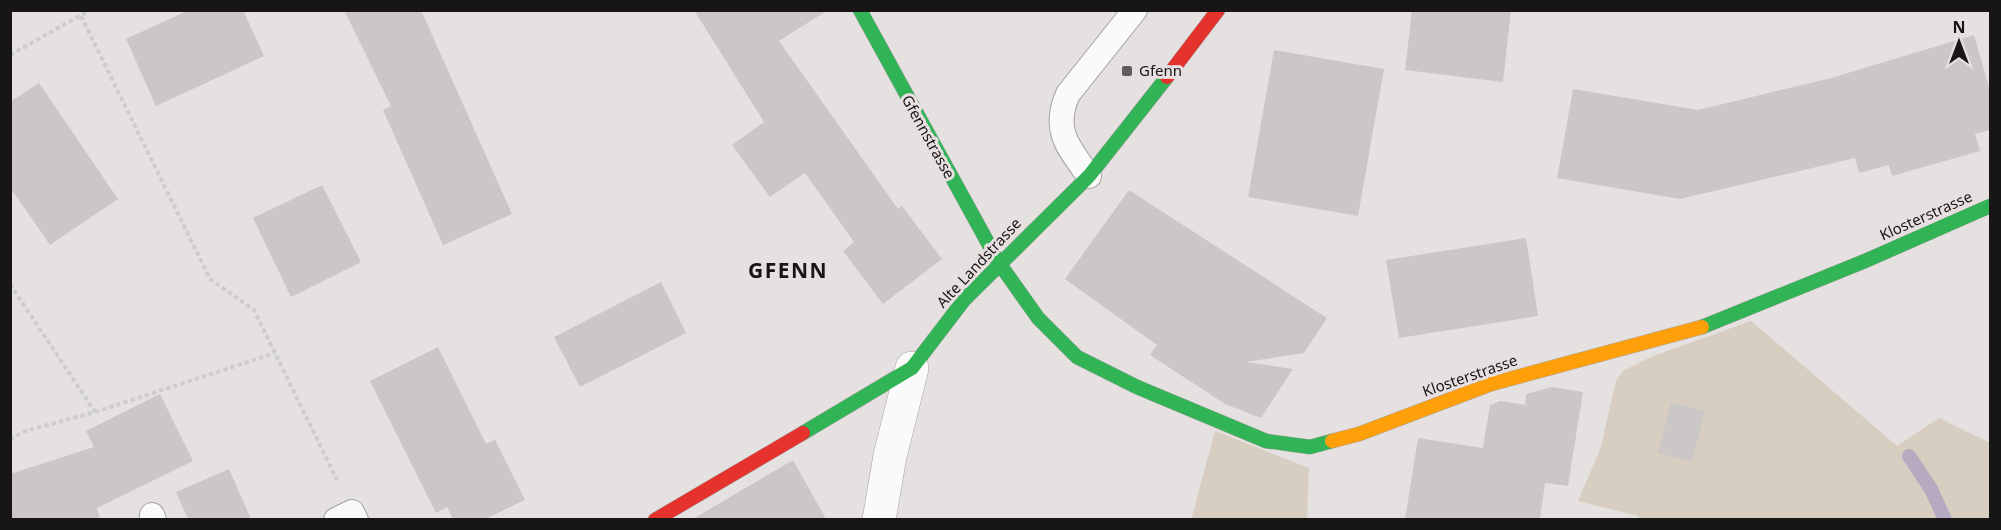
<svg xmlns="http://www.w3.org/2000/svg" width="2001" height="530" viewBox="0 0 2001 530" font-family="'Noto Sans',sans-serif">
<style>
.green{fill:#d7cdc1}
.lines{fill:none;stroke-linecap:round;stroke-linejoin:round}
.stream{stroke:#b5aabf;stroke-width:14}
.building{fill:#cbc7c7}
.lane-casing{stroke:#a4a1a1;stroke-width:26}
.street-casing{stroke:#a4a1a1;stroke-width:34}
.fast-casing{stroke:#a4a1a1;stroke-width:15}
.slow-casing{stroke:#a4a1a1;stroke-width:15}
.jam-casing{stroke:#a4a1a1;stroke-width:15}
.path{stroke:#cecdcd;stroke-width:4;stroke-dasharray:4.5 3;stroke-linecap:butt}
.lane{stroke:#fbfafa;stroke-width:24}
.street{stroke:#fbfafa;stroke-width:33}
.fast{stroke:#30b455;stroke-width:14}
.slow{stroke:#ff9f0a;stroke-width:14}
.jam{stroke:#e5322d;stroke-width:14}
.poi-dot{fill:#605c5c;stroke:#e7dfe0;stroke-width:2}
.labels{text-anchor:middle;stroke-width:6;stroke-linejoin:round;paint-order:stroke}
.poi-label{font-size:15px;fill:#181515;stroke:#e7dfe0;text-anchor:start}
.street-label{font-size:15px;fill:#181515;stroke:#e7dfe0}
.district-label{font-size:21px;font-weight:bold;letter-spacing:1.5px;fill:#181515;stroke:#e7dfe0}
</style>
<rect width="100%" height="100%" fill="#e5e1e1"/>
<path class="green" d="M1751,321L1897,446L1939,418L1990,443V519L1638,520V516L1578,501L1600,450L1616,381L1623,371L1653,356Z
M1215,431L1309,468L1307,519L1191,520Z"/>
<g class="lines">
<path class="stream" d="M1909,456L1931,489L1945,520"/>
</g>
<path class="building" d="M189,10H243L264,56L156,106L126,39Z
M344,10H421L512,214L443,245L383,110L391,106Z
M694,10H828L779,41L898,209L902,206L942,259L883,304L843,251L854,242L805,173L770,197L732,145L764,122Z
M1412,10H1511L1503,82L1405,70Z
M1974,35L1990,91V130L1975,134L1980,151L1892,176L1889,165L1859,173L1855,158L1680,199L1557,178L1573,89L1698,110L1831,78Z
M1274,50L1384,69L1358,216L1248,197Z
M39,83L118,199L50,245L10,187V102Z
M322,185L361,262L291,297L253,218Z
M1129,190L1327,318L1304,353L1246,362L1293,369L1261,418L1225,404L1150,355L1157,345L1065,279Z
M1526,238L1538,316L1399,338L1386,260Z
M661,282L686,333L580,387L554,337Z
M438,347L486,444L495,440L525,500L485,519H453L447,507L436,513L370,381Z
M1552,387L1583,392L1568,486L1545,483L1540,519H1405L1418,438L1483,448L1490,405L1500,401L1525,405L1526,394Z
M160,394L193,461L97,508L100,519H10V474L94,447L86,431Z
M1671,402L1705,411L1692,462L1658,453Z
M793,460L826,519H693Z
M229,469L251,519H188L176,492Z"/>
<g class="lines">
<g class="lane-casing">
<path id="lane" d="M1089,176C1068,147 1052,130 1068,94L1135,10
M152,515L154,520
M336,520L352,512L356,520"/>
</g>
<g class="street-casing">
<path id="street" d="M879,520L890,456L912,368"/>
</g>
<g class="fast-casing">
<path id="fast" d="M860,10L999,263L1038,318L1077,357L1137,387L1266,441L1310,447L1332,441
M1702,327L1865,261L1990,206
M803,433L912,368L964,300L1089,176L1167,77"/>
</g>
<g class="slow-casing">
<path id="slow" d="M1332,441L1359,434L1491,384L1702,327"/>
</g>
<g class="jam-casing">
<path id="jam" d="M1167,77L1218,10
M655,520L803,433"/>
</g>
<path class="path" d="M81,16L210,279L254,310L337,480
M10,55L90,10
M10,284L95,412
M10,440L22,432L95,412L275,353"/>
<use href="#lane" class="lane"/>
<use href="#street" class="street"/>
<use href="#fast" class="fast"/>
<use href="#slow" class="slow"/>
<use href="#jam" class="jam"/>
</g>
<rect class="poi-dot" x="1121" y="65" width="12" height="12" rx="3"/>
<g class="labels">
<g class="poi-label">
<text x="1139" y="76">Gfenn</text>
</g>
<g class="street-label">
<text transform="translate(928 137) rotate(61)" y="5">Gfennstrasse</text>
<text transform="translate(1926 216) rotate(-24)" y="5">Klosterstrasse</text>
<text transform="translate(979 263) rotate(-47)" y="5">Alte Landstrasse</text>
<text transform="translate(1470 376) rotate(-19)" y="5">Klosterstrasse</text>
</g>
<g class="district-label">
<text x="788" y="278">GFENN</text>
</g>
</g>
<rect width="2001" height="530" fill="none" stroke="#181515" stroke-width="24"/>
<g transform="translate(1959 42)" stroke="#e7dfe0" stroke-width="4.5" paint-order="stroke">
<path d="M0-4.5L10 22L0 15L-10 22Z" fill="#181515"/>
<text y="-9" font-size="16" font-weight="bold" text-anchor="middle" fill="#181515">N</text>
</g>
</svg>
